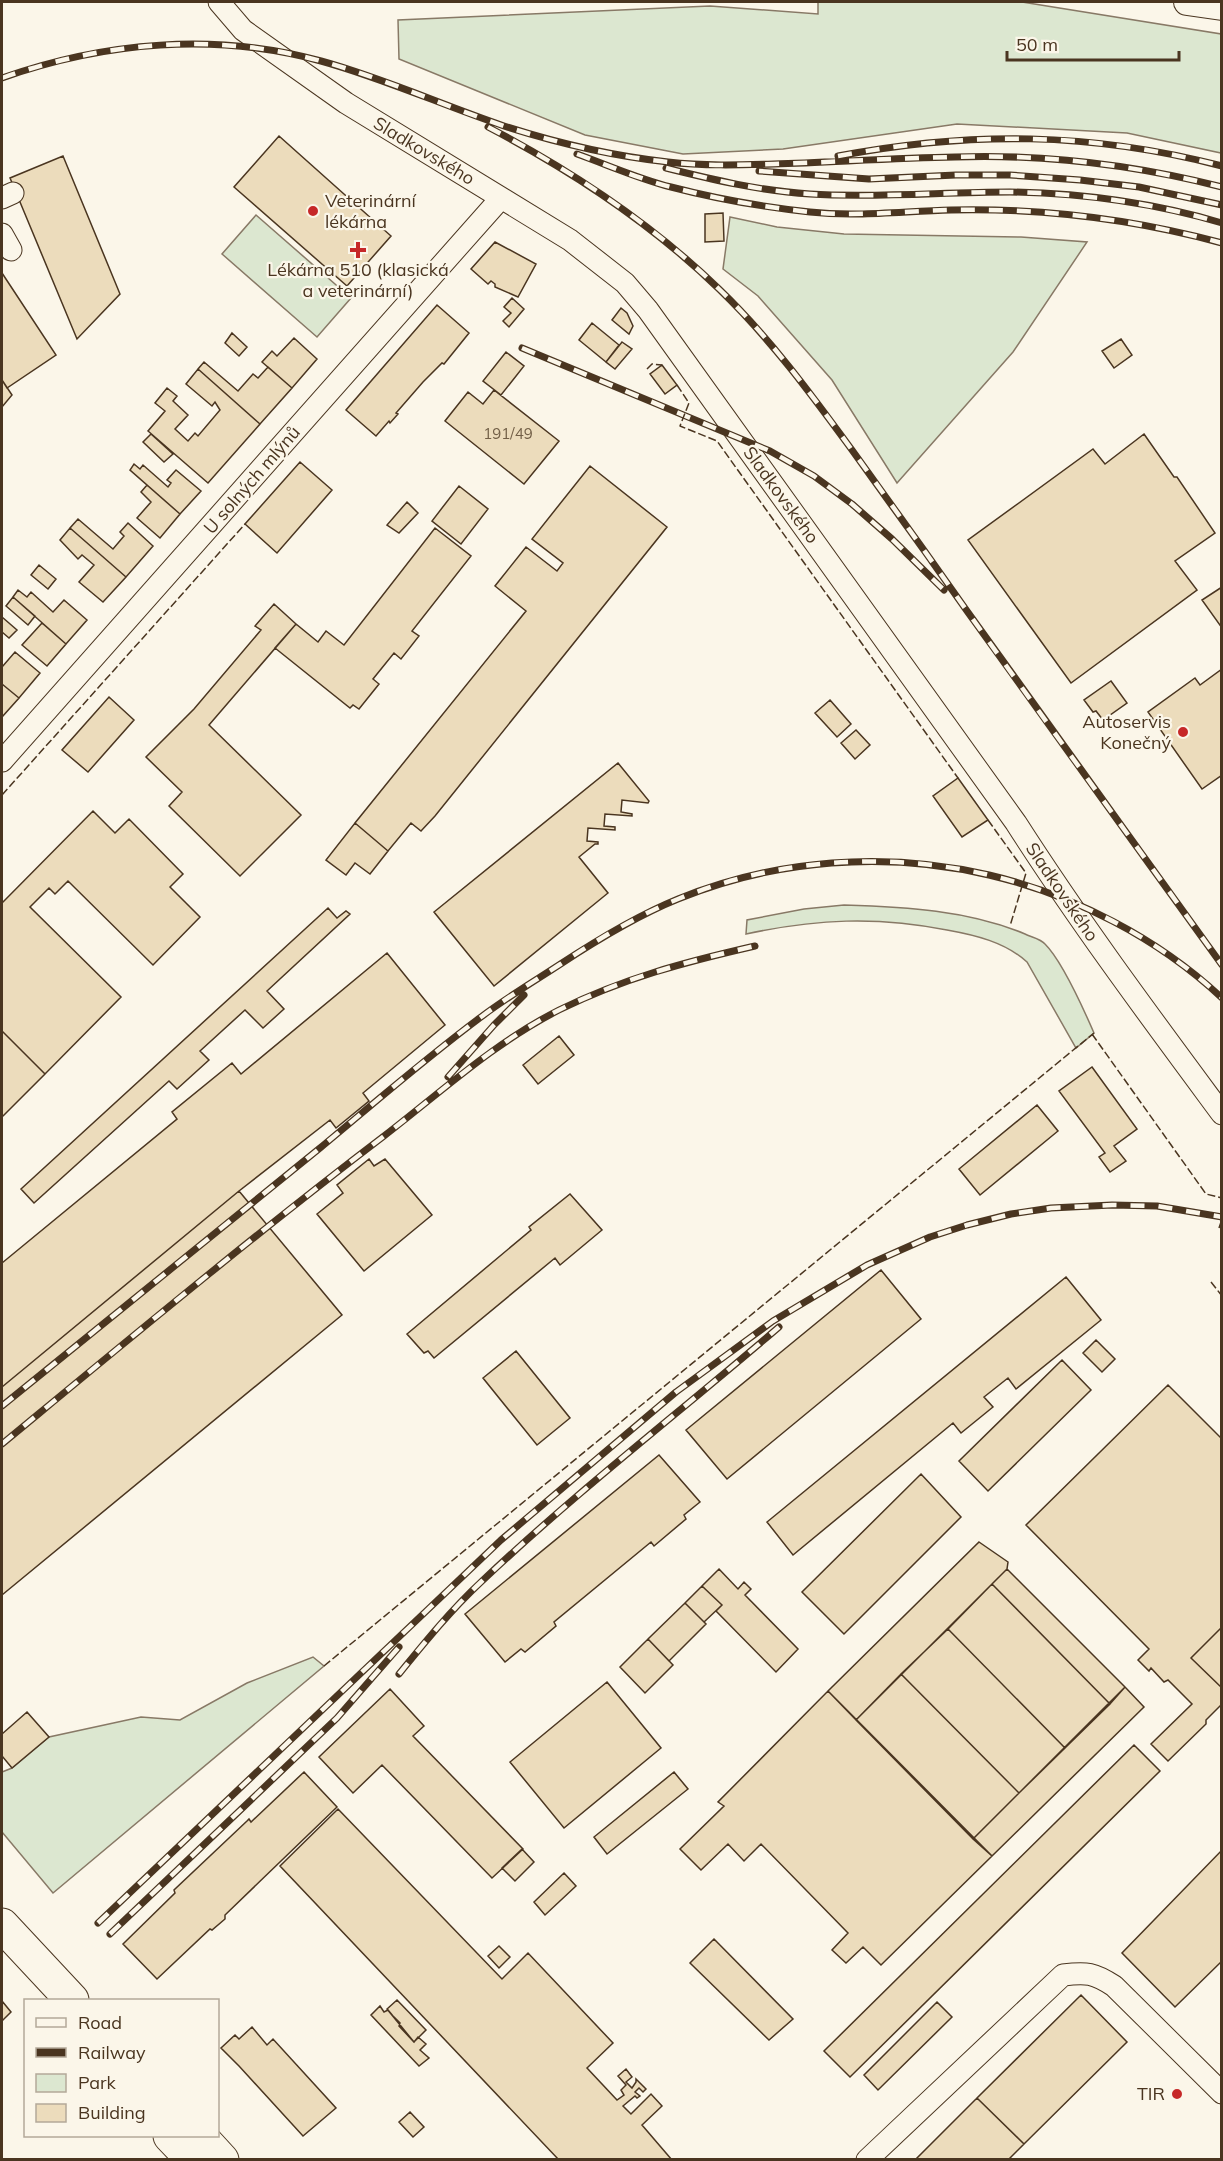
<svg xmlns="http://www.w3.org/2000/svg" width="1223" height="2161" viewBox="0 0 1223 2161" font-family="Mulish,sans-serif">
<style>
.green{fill:#dce7d0;stroke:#887966;stroke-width:1.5}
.building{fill:#ecdcbc;stroke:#4a3520;stroke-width:1.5}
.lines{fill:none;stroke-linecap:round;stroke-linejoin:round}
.minor-casing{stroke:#4a3520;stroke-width:23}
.tertiary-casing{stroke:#4a3520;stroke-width:28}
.primary-casing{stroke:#4a3520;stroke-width:35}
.minor{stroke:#fbf6e9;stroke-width:21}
.tertiary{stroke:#fbf6e9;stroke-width:26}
.primary{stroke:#fbf6e9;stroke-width:33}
.rail-casing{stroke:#4a3520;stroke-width:7}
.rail{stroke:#fbf6e9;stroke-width:4.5;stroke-dasharray:14;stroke-linecap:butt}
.fence{stroke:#4a3520;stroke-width:1.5;stroke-dasharray:8 3;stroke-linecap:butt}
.poi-dot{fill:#c62828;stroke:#fbf6e9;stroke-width:2}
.labels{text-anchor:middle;stroke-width:4.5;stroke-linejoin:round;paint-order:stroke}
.number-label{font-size:15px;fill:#725f47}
.street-label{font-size:18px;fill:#4a3520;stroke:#fbf6e9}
.poi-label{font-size:18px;fill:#4a3520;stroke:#fbf6e9;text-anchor:end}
</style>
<rect width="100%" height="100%" fill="#fbf6e9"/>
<path class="green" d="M818,2H1022L1221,34V153L1127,133L957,124L783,149L683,154L585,135L399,59L398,20L710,6L818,14Z
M256,215L351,298L317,337L222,254Z
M730,217L777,227L844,234L1021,237L1087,242L1013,352L897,483L832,380L758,296L723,269Z
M844,905C905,907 968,910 1025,934C1031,937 1041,939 1045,944C1062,961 1084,1010 1094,1033L1076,1048L1027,962C1005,942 975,935 947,930C876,916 816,919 746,934L747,920L804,909Z
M313,1657L324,1666L53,1893L2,1832V1772L12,1768L49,1737L141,1717L180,1720L247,1683Z"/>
<path class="building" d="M279,136L391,236L347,286L234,187Z
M63,156L120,294L77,339L10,178Z
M723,213L724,241L705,242V214Z
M495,242L536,264L518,297L495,287V284L491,281L488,284L471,269Z
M2,273L56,355L7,388L2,380Z
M512,298L524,309L509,327L503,321L511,313L504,307Z
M437,305L469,333L444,364L442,363L423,382L396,413L398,414L390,423L389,421L376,436L346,410Z
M621,308L627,313L633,326L629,334L612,320Z
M592,323L619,345L606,362L579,340Z
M232,333L247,347L239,356L225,343Z
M294,338L317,359L292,388L262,362L272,351L277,356Z
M1121,339L1132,355L1114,368L1102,351Z
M622,342L632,349L615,369L606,362Z
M506,352L524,366L501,395L483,381Z
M204,362L238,391L253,374L258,378L268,367L292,388L260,424L198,369Z
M662,365L677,385L665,394L650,374Z
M198,369L260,424L208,483L148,431L165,411L155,403L167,388L177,396L173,401L188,415L175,429L188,441L195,433L198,436L220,410L215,402L212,406L186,384Z
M2,380L12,395L2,407Z
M494,390L559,441L524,484L445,421L468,392L483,404Z
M151,434L173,454L164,462L143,442Z
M1144,434L1174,477H1177L1215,533L1175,561L1197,590L1071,683L968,540L1093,449L1105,464Z
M300,462L332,490L277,553L245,524Z
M134,464L140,469L143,465L168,487L171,483L167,480L176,470L201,491L180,514L130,470Z
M590,466L667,527L435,816L421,831L411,823L388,851L355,823L526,611L495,586L526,547L557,571L563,563L532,539Z
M147,485L180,514L160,538L137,518L151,502L141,492Z
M459,486L488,509L461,544L432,521Z
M407,502L418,513L399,533L387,525Z
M78,519L113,549L124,536L120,532L128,523L153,546L126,577L70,528Z
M70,528L126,577L103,602L79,582L94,565L82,555L78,559L60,540Z
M435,528L471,556L412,631L419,636L401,659L394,653L373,679L379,684L359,709L353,705L350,708L275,648L296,624L318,642L326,631L344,645Z
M39,565L56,579L48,589L31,575Z
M1222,587V628L1202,600Z
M18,590L27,597L31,592L53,612L64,600L87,620L66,644L13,597Z
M13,597L35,616L28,625L6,606Z
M274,604L296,624L209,725L301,815L240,876L169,806L182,792L146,757L194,709L261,630L255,626Z
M2,617L17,630L9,638L2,632Z
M42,623L66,644L47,666L22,645Z
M15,652L40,673L19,698L2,684V667Z
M1222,669V775L1202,789L1148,712L1195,678L1200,685Z
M1111,681L1127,703L1103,720L1096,711L1093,712L1084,700Z
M2,684L19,698L2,717Z
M109,697L134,720L88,772L62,750Z
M830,700L851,724L837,737L815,713Z
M856,730L870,745L855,759L841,743Z
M618,763L649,801L648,803L622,800L621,812L632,814V816L605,814L604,826L615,827V830L588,828L587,841L598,842V844H595L579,857L608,893L494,986L434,912Z
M958,778L988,820L962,837L933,796Z
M93,811L115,833L129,819L183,874L170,887L200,917L153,965L68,881L55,894L49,888L30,907L121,997L45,1074L2,1031V903Z
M355,823L388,851L370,874L355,863L346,875L326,860Z
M328,908L337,918L346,911L350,914L267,991L284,1009L263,1028L245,1010L200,1051L209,1060L177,1089L169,1081L34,1203L21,1189Z
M387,953L445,1025L363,1093L369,1101L336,1128L330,1120L239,1191L2,1387V1263L177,1119L172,1112L232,1063L241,1074Z
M2,1031L45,1074L2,1117Z
M559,1036L574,1055L538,1084L523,1065Z
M1092,1067L1137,1129L1114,1146L1126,1161L1110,1172L1099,1157L1105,1153L1059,1091Z
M1037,1105L1058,1131L980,1195L959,1169Z
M369,1159L374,1166L385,1159L432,1215L364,1271L317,1214L343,1193L337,1185Z
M239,1191L342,1315L2,1595V1387Z
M570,1194L602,1230L560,1265L555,1258L434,1358L428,1351L424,1353L407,1334L531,1230L529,1227Z
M881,1270L921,1319L727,1479L686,1430Z
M1066,1277L1101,1320L1016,1389L1008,1378L984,1397L993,1407L961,1433L953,1423L793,1555L767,1522Z
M1096,1340L1115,1359L1102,1372L1083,1353Z
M516,1351L570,1418L537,1445L483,1378Z
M1062,1360L1091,1390L988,1491L959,1461Z
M1168,1385L1222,1439V1627L1191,1658L1222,1688V1704L1206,1720V1724L1168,1761L1151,1744L1192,1704L1168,1680L1164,1682L1151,1668L1149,1671L1138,1660L1149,1649L1026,1525Z
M659,1455L700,1502L684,1515L686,1519L654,1546L651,1542L554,1622L556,1626L525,1652L521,1649L505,1662L465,1614Z
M921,1474L961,1517L844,1634L802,1592Z
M979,1542L1008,1562L1007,1569L856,1720L828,1691Z
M719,1569L738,1589L744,1582L751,1589L745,1595L798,1649L776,1672L716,1611L722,1605L702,1586Z
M1007,1569L1125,1687L1110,1704L992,1584Z
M992,1584L1110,1704L1065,1748L948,1629Z
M702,1586L722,1605L704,1622L685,1603Z
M685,1603L706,1624L669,1661L648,1639Z
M1222,1627V1688L1191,1658Z
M948,1629L1065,1748L1019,1793L901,1674Z
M648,1639L673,1665L645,1693L620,1667Z
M901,1674L1019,1793L973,1839L856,1720Z
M607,1682L661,1748L564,1828L510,1762Z
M1125,1687L1144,1707L992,1856L973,1839Z
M390,1689L424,1726L413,1736L523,1849L492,1878L382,1765L353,1793L319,1757Z
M828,1691L992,1856L881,1965L863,1947L846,1963L832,1950L848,1933L761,1844L744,1861L728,1844L701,1870L680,1849L724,1806L718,1802Z
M27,1712L49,1737L12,1768L2,1756V1734Z
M1134,1745L1160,1771L850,2077L824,2051Z
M304,1772L337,1807L225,1915V1919L212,1930L210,1929L157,1979L123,1944L175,1893L174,1890L247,1821L249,1819L251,1822Z
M674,1772L688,1789L607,1854L594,1837Z
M338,1809L502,1979L528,1953L613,2043L587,2068L617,2100L624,2095L621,2090L626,2085L618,2076L626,2069L632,2077L626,2082L632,2088L636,2082V2079L646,2089L643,2092L639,2088L635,2092L640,2096L637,2098L635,2096L623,2106L631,2114L651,2094L662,2106L642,2125L672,2160H559L280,1866Z
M522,1849L534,1862L515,1881L502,1868Z
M1222,1850V1961L1175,2007L1122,1953Z
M564,1873L576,1886L545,1915L534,1902Z
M714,1939L793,2019L769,2040L690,1963Z
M499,1946L510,1957L499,1968L488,1956Z
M1081,1995L1127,2042L1024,2144L977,2098Z
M397,2000L426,2030L414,2042L387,2009Z
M2,2001L11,2012L2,2021Z
M937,2002L952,2017L878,2090L864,2075Z
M380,2006L384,2012L388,2010L393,2016L400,2023L399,2026L414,2042L418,2037L426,2044L420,2050L429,2058L419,2066L371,2015Z
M252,2027L267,2045L273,2039L336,2108L303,2136L239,2066L221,2048L235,2035L239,2039Z
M977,2098L1024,2144L1008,2160H915Z
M410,2112L424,2127L413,2137L399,2122Z"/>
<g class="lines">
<g class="minor-casing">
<path id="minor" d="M219,2L243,30L346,103L570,240L625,283L648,310L1016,823C1080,923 1151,1018 1222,1114
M2,198L13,193
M2,234L11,250
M2,761L501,198
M867,2160L1063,1975C1087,1972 1094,1973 1114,1986L1222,2093"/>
</g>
<g class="tertiary-casing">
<path id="tertiary" d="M1187,2L1222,7"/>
</g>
<g class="primary-casing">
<path id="primary" d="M2,1925L72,2000
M170,2136L193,2160
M200,2136L222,2160"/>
</g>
<use href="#minor" class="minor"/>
<use href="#tertiary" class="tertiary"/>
<use href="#primary" class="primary"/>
<g class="rail-casing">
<path id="rail" d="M2,78C104,42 215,32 321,61C383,78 442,105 504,126C557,143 612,156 668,162C703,166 739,165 774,164C835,162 895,158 955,157C1045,154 1135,165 1222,187
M488,127C572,171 651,223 719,289C770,338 811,394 852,450C891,504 929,557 967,611C1052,730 1137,847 1222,965
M577,154C608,165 639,179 671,187C717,199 763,207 810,212C857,217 904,211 951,210C1043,208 1133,219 1222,243
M838,156C970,131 1091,132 1222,166
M666,168C714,180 761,191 810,194C876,198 943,192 1010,192C1080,193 1154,203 1222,223
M759,171L869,179L956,175H1010L1080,180L1139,187L1222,205
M522,348L770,451L814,476L852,504L892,539L944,590
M448,1077L494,1025L524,995
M2,1406C108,1320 214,1234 320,1148C373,1104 426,1058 481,1017C506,998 533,982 559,965C597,940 636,916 678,899C776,859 886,851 989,875C1074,895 1158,938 1222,998
M2,1444C128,1340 254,1235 384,1136C441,1092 494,1043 559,1010C624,978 685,962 755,946
M399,1674C425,1642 451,1610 481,1582C576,1492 680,1412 779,1327
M98,1923L501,1540L676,1392L773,1321L867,1265L930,1237L967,1225L1011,1214L1051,1208L1112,1205L1157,1206L1222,1217
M110,1934L337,1718L399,1647"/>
</g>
<use href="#rail" class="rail"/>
<path class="fence" d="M647,369L652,364L662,365
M677,385L689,403L680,426L717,441L958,778
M2,795L245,524
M988,820L1026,873L1010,926
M1092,1034L1206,1194L1222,1198
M1219,1228L1222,1219
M1211,1282L1222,1296
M324,1666L1094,1033"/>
</g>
<g class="poi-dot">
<circle cx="313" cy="211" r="6"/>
<path d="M355 241h6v6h6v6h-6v6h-6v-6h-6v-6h6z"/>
<circle cx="1183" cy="732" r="6"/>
<circle cx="1177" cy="2094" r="6"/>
</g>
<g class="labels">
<g class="number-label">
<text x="508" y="439">191/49</text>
</g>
<g class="street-label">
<text transform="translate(424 151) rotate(31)" y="6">Sladkovského</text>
<text transform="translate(252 480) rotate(-49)" y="6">U solných mlýnů</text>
<text transform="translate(781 495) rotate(54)" y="6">Sladkovského</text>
<text transform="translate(1062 892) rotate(56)" y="6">Sladkovského</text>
</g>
<g class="poi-label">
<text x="325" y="207" text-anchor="start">Veterinární<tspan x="325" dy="21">lékárna</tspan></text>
<text x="358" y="276" text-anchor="middle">Lékárna 510 (klasická<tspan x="358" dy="21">a veterinární)</tspan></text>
<text x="1171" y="728">Autoservis<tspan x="1171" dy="21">Konečný</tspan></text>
<text x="1165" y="2100">TIR</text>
</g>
</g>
<rect width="1223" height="2161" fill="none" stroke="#4a3520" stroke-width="6"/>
<rect x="24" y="1999" width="195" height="138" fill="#fbf6e9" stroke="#b4a999" stroke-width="1.5"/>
<rect x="36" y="2018" width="30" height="9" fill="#fbf6e9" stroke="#b4a999" stroke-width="1.5"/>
<text x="78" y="2029" font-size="18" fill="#4a3520">Road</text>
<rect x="36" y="2048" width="30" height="9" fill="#4a3520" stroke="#b4a999" stroke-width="1.5"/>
<text x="78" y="2059" font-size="18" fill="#4a3520">Railway</text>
<rect x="36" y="2074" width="30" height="18" fill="#dce7d0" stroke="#b4a999" stroke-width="1.5"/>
<text x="78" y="2089" font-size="18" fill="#4a3520">Park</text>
<rect x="36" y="2104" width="30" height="18" fill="#ecdcbc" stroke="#b4a999" stroke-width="1.5"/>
<text x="78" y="2119" font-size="18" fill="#4a3520">Building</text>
<path d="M1007 51v9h172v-9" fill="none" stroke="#4a3520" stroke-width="3"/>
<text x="1016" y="51" font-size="18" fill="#4a3520" stroke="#fbf6e9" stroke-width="4.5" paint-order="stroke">50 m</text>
</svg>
